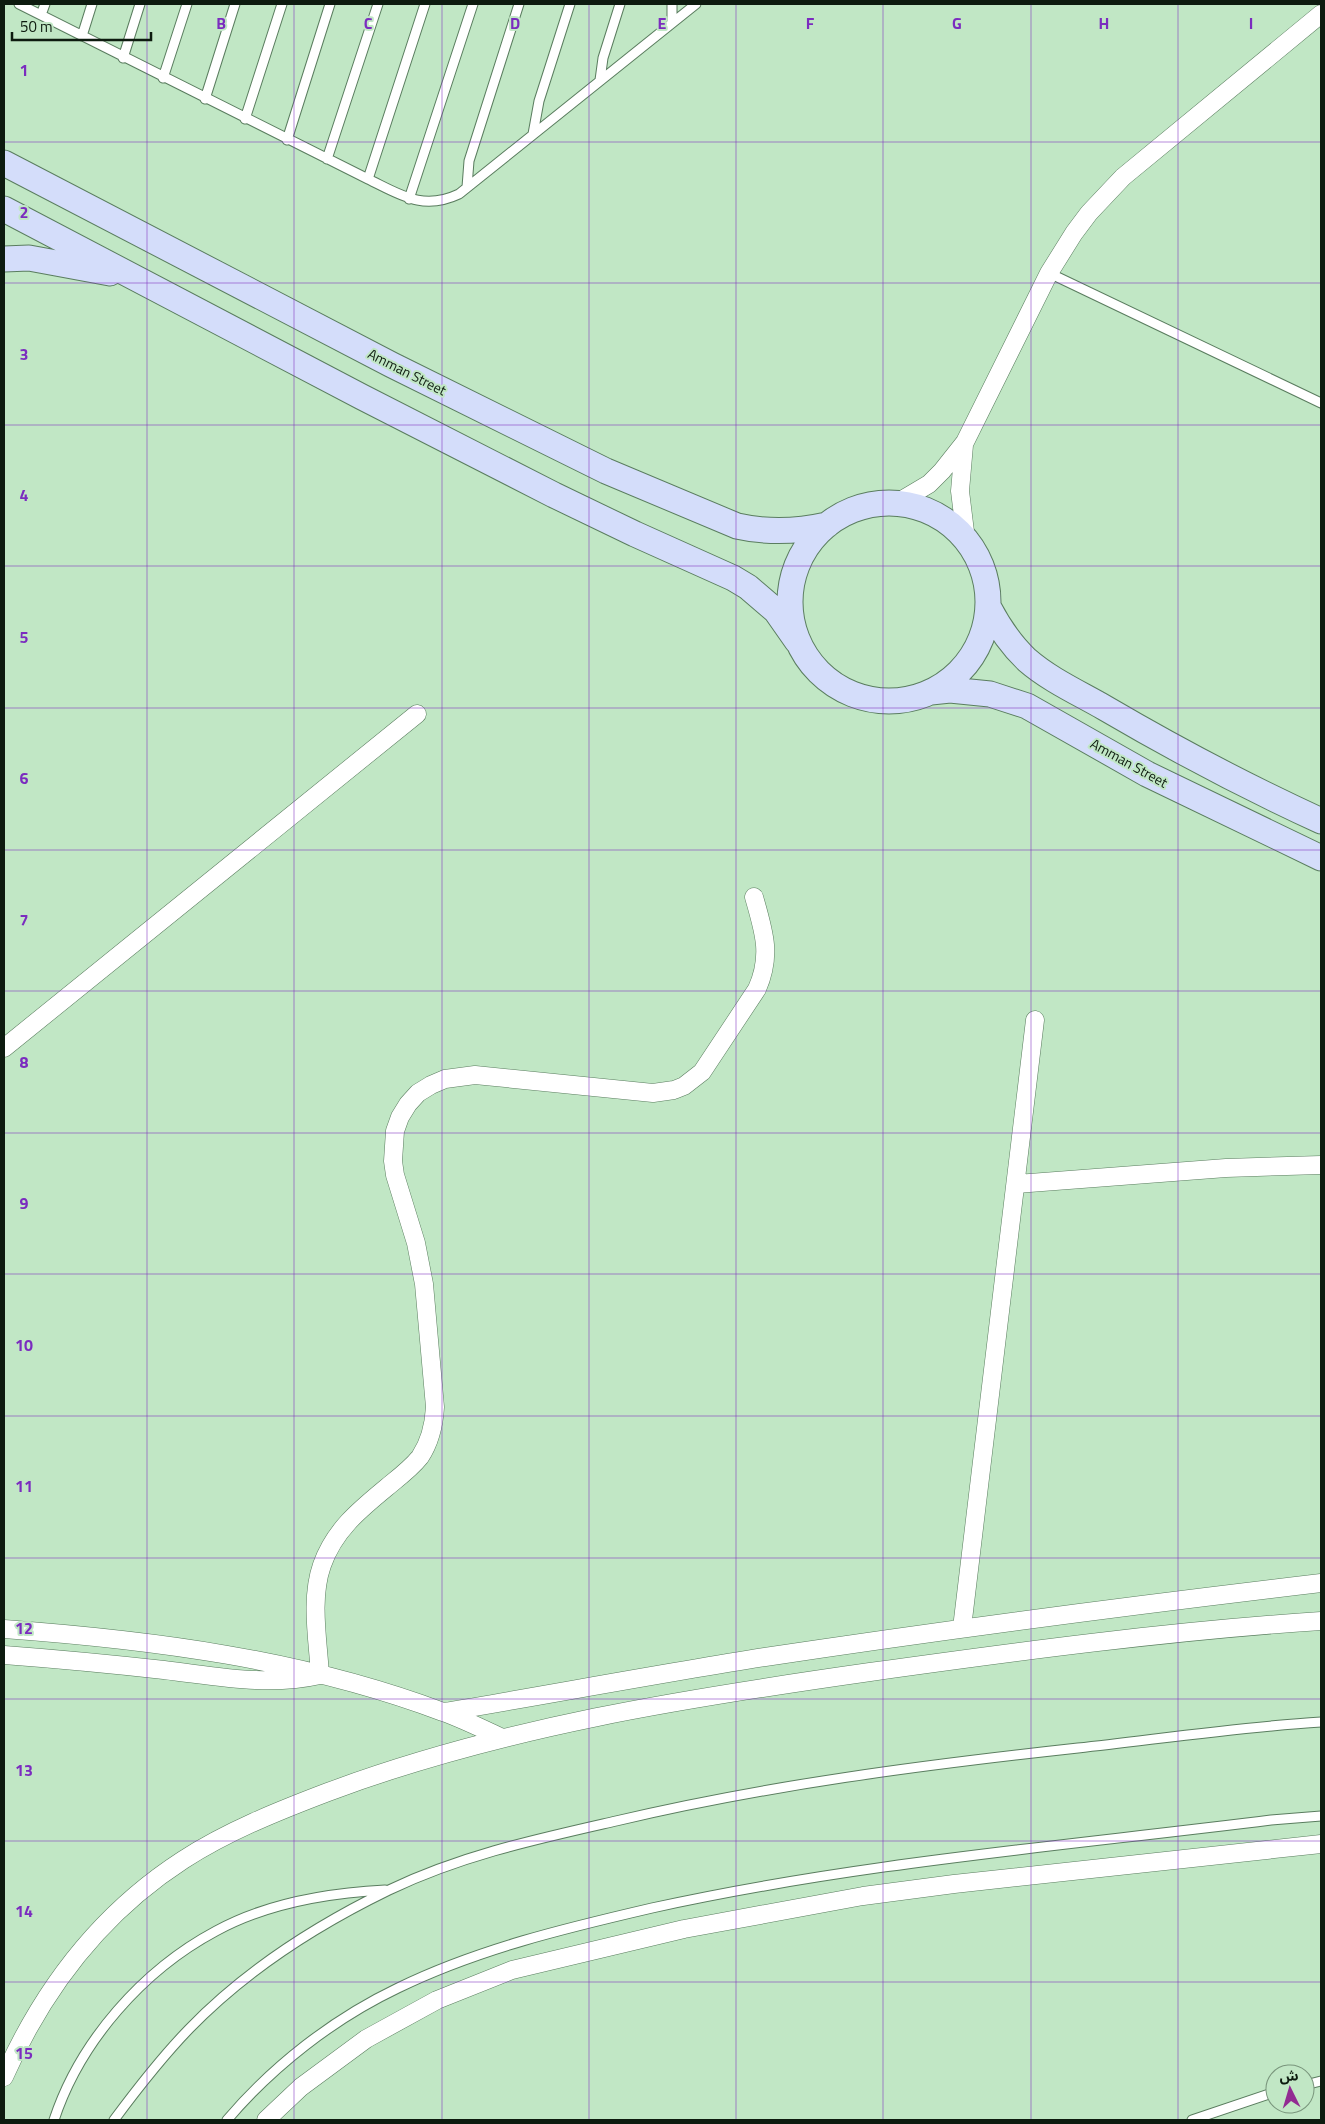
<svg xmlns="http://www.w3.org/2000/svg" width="1325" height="2124" viewBox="0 0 1325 2124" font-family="'Titillium Web','Noto Sans Arabic',sans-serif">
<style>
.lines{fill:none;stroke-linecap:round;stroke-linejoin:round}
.lane-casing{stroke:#5a7d5f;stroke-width:11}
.street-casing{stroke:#5a7d5f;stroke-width:19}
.secondary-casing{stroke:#5a7d5f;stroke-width:27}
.lane{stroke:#fff;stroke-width:9}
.street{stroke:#fff;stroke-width:18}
.secondary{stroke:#d4ddfa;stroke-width:25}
.grid{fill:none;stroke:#7b2cbf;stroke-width:1;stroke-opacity:0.55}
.labels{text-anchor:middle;stroke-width:4;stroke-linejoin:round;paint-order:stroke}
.street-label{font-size:14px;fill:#0d1b0f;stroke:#c1e7c5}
.grid-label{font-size:16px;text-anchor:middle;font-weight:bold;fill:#7b2cbf;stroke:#c1e7c5;stroke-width:4;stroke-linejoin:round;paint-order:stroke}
</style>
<rect width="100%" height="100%" fill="#c1e7c5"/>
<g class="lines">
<g class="lane-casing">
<path id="lane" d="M19,4L368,179C401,195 423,211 459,194L696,4
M672,4V23
M41,15L45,4
M82,36L92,4
M123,58L140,4
M163,78L187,4
M600,80L603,58L620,4
M205,99L235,4
M245,119L282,4
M533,134L539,101L570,4
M287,140L330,4
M327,159L378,4
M368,179L425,4
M467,187L469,161L519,4
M409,199L473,4
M1049,273L1321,403
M1305,2085L1321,2081
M54,2120C80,2041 143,1970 216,1931C267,1903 328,1893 385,1890
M114,2120C137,2089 162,2057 189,2029C245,1971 317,1925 389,1890C462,1855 537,1839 616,1821C768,1785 923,1765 1078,1748C1159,1739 1240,1727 1321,1722
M227,2120C273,2066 333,2019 398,1988C478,1949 566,1928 652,1908C856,1863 1064,1846 1271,1820L1321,1816
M1192,2120L1275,2092"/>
</g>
<g class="street-casing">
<path id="street" d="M964,445L960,491L966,540
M897,503L929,484L942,471L965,442L1049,273L1074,233L1089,213L1123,177L1321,14
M4,1048L417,714
M1016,1184L1226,1168L1321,1165
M962,1628L1035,1020
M4,1629C153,1640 302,1659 443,1712C463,1719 483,1729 502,1738
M4,1655C57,1659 110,1664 164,1670C216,1676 267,1687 320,1675C318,1640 310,1599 322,1565C335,1528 363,1507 392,1483C402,1475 412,1467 420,1457C430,1442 434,1425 435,1407L424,1284L416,1243L395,1175L393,1161L395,1131L400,1117L408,1104L418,1093L431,1085L445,1079L475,1075L653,1093L674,1090L684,1086L702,1072L757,989C772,955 764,932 754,897
M445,1712C552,1694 658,1674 765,1657C950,1629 1135,1605 1321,1583
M4,2077C43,1989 101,1913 183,1860C228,1831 278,1811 328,1792C502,1727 687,1698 870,1672C1020,1651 1170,1631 1321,1621
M266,2120L301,2087L366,2039L437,2000L512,1970L684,1929L863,1896L954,1884L1321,1844"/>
</g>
<g class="secondary-casing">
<path id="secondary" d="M4,163L392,365L606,471L737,526C768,533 796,532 827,525
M4,209L362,397L554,495L635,534L733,578L748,587L776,611L797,641
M4,259L29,258L110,273
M790 602a99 99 0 1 1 198 0a99 99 0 1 1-198 0Z
M989,608C999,627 1011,645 1027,660C1050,680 1079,693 1105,708C1175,749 1247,787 1321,821
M931,692L950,690L990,694L1027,706L1147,774L1321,858"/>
</g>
<use href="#lane" class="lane"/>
<use href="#street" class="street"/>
<use href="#secondary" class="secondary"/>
</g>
<path class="grid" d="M147,4V2120M294,4V2120M442,4V2120M589,4V2120M736,4V2120M883,4V2120M1031,4V2120M1178,4V2120M4,142H1321M4,283H1321M4,425H1321M4,566H1321M4,708H1321M4,850H1321M4,991H1321M4,1133H1321M4,1274H1321M4,1416H1321M4,1558H1321M4,1699H1321M4,1841H1321M4,1982H1321"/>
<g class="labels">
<g class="street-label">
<text transform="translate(407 372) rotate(27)" y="5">Amman Street</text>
<text transform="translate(1129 763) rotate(29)" y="5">Amman Street</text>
</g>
</g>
<g class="grid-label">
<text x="221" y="29">B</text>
<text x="368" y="29">C</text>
<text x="515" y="29">D</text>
<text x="662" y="29">E</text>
<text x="810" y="29">F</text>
<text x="957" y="29">G</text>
<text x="1104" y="29">H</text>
<text x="1251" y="29">I</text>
<text x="24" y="76">1</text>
<text x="24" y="218">2</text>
<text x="24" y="360">3</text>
<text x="24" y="501">4</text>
<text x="24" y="643">5</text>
<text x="24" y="784">6</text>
<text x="24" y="926">7</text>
<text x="24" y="1068">8</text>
<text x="24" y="1209">9</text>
<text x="24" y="1351">10</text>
<text x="24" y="1492">11</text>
<text x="24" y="1634">12</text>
<text x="24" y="1776">13</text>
<text x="24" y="1917">14</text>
<text x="24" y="2059">15</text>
</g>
<rect width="1325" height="2124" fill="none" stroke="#0d1b0f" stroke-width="10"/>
<g transform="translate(1290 2089) rotate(355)"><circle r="24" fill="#c1e7c5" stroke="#79957c"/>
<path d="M0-4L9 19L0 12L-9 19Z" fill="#922c92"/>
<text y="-8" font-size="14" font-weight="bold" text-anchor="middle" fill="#0d1b0f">ش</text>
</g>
<path d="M12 32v8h139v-8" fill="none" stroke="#0d1b0f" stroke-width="2.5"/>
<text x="20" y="32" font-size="15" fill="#0d1b0f" stroke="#c1e7c5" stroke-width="4" paint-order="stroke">50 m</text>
</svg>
